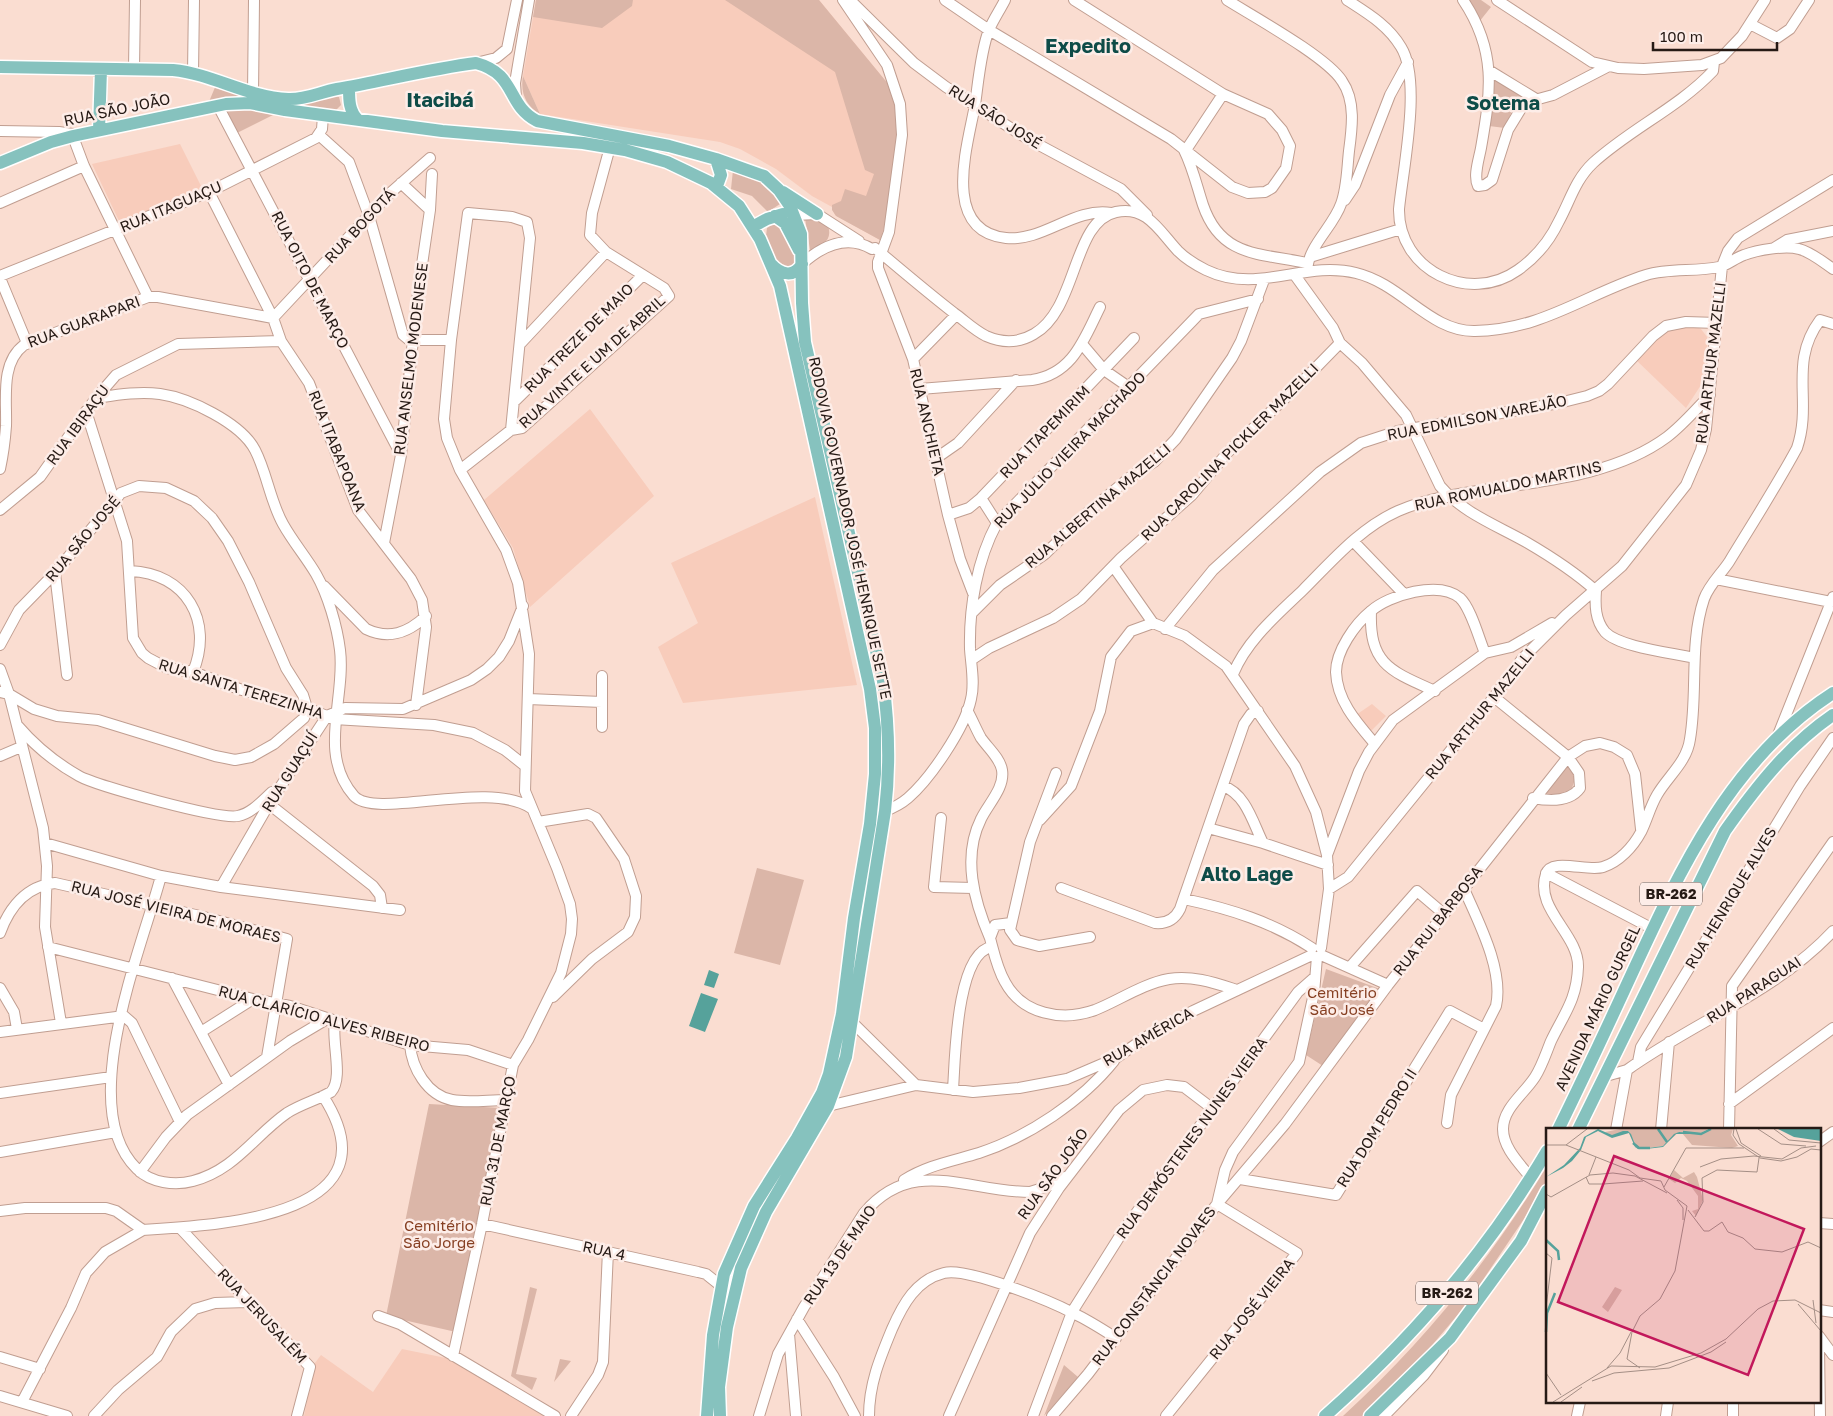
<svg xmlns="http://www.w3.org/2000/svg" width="1833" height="1416" viewBox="0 0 1833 1416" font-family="'Golos Text',sans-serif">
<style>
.built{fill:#f8ccbb}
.green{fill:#dbb6a8}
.water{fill:#56a29b}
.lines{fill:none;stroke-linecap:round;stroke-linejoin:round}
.minor-casing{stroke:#c09e91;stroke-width:12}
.major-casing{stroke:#fff;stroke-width:15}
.minor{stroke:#fff;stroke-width:10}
.major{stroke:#86c2be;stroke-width:12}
.labels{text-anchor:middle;stroke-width:5;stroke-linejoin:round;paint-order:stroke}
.shield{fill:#fdede8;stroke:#665954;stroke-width:1}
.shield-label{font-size:14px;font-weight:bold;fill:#261a15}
.street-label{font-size:15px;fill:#261a15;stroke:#fdede8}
.park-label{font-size:15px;fill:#874023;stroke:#fdede8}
.district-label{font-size:20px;font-weight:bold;fill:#0e4c48;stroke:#fdede8}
.inset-river{fill:none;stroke:#56a29b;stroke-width:2.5}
.inset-road{fill:none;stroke:#a58f86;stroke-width:1}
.view{fill:#c2185b;fill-opacity:0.15;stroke:#c2185b;stroke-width:2.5}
.inset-edge{fill:none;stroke:#261a15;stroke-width:2.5}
</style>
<rect width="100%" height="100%" fill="#faddd1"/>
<path class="built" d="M536,0H819L889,85L880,240L835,215L832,207L812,196L776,169L740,149L720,142L540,114L523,76Z
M180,144L202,188L120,223L92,164Z
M1694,326L1701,329L1707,337V355L1701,385L1686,408L1635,359L1642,352L1645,353L1648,350L1646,348L1670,327Z
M590,409L654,496L530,607L513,548L484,500Z
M815,497L857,685L683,703L658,647L698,623L671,563Z
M1372,704L1386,716L1370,732L1356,715Z
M402,1349L446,1358L547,1416H304L315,1363L321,1355L373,1392Z"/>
<path class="green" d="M536,0H633L632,6L602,28L533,17Z
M725,0H819L889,85C894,97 899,110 900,122C901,135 886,232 880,240L836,216L832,210V205L841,201L845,189L866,196L874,174L865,170L835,72Z
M1467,0H1481L1491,7L1479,22Z
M523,76L540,114C526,106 520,93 523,76Z
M1496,78L1525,95L1511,113L1505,128L1489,126L1493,82Z
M216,85L271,102L298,105L333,95L339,97L341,105L334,112L208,104Z
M233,106L273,115L237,133L227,112Z
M733,170C752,176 773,183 780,204L768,212L752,196L731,189Z
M812,217L828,226C833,241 822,245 810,250L805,218Z
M775,223L780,225L792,247L796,262L789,268L778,264L766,236L767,228Z
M1566,765L1571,768L1575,779L1571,791L1561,795H1540Z
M757,868L804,880L780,965L734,953Z
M1326,969L1380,989L1323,1066L1306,1055Z
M429,1104L502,1108L456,1332L386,1316Z
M1547,1166V1181L1532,1207L1466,1305L1423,1356L1365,1416H1343C1423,1343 1491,1259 1547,1166Z
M530,1287L537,1289L516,1374L537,1378L532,1390L511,1376Z
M560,1359L571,1361L554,1382Z
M1064,1365L1078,1377L1044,1416Z"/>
<path class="water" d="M709,970L719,974L714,988L704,985Z
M701,993L718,999L705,1032L689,1026Z"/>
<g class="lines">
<g class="minor-casing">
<path id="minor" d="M843,0L887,65L900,104L902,135L889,232L878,262V268L913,359L948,515L960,559L973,593
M850,0L914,63L946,87L1028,139L1121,189L1147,215
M945,0L989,30L1171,139L1232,187L1248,193L1265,192L1272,188L1286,168L1290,146L1282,130L1268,114L1223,94L1074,0
M1005,0C1000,10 993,20 989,30C981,49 978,84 975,105C968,144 940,231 1006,238C1043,242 1074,207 1111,213
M1227,0C1254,17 1327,57 1342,81C1356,101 1352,129 1349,151C1347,169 1347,188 1341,204C1333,227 1308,246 1307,271
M1347,0C1367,13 1388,25 1401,47C1422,81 1403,168 1399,209C1398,270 1469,305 1518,270C1535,258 1550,240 1559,221C1570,201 1575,180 1593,163C1630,129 1678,108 1713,71L1714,62
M1463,0C1497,51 1491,91 1481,148C1479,159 1473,176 1478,186L1485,185L1492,180L1508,130L1522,107L1531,101L1553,95L1607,67
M1497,0L1592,62L1618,68L1644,69L1702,65L1721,58L1742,36L1765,0
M1750,24L1777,38L1790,29L1809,0
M476,63L496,58L507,49L517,0
M134,69L135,0
M1490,71L1536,99
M193,73L194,0
M253,94L254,0
M516,98L515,83L529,0
M218,106L401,455
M0,131L59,132L72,134L84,166L148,297
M319,135L349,162L369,216L403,335L409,340H451
M1184,150C1193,168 1197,187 1203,205C1221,258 1261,253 1307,263
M1186,150L1223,94
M401,183L430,210
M209,192L273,318L281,341L309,383L358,510L411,579L422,600L426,627L416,705
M1345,200L1355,185L1390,95L1408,62
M0,203L84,166
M795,215L817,214L859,241
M1774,248L1787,240L1833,231
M1310,257L1401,229
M802,264C822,246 847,234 872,249L875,248C901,270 927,292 954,313C964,320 974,330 986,336C1002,343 1019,343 1034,334C1078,309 1072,221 1116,212C1147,205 1160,232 1178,251C1186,259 1196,265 1206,270C1258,295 1304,260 1356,273C1402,284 1430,332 1475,331C1542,330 1586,294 1646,275C1669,268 1695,272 1719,267C1728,265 1735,258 1744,255C1757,250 1786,245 1799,249C1811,252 1823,262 1833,269
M1294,274L1333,328L1340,343L1362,363L1406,415L1440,486C1463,513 1496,525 1526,542C1550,556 1576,573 1596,591
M0,276L209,192L316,138L322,129L323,116
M0,278L27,343
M521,343L606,252
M1082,344L1104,370L1130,388
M913,359L956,315
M920,389L1032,380C1073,374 1084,339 1100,307
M96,398C116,395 139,391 160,394C189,398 241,423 255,450C267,473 270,501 283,524C293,542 306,557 316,574C328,595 337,626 340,650C346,698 317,754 354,796C376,820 488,779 531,808
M516,400L643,275
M86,411L127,541L133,638L142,653L148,658L167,668L193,672L242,690L307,708L334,719L434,725L473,733L505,750L524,765
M935,459L958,443L1016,380
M0,469C3,455 5,440 6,426C7,400 0,363 24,345L148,297H158L273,318L389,194L430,158
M460,470L511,430L522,428L669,296L664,288L606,252L590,235L592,213L610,147
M981,498L997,523
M0,510L40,477L96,398L116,375L178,344L281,341
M948,515L969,508L981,498L1134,338
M1353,541L1404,594
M384,543L401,455L418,292L430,210L432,174
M1113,566L1153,623L1185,636L1226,666L1295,766L1316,812L1327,855L1329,889L1321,948
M130,571C186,573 214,621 193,672
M55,573L67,675
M1716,579L1831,602
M324,586L366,629C389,640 408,633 426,616
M1596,591C1595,605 1595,620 1605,632C1619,647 1673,653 1694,658
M1371,611C1369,664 1390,671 1435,691
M972,613L1000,585L1045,554L1088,512L1129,478L1154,462L1176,439L1232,358L1241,341L1264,280
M1165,629L1213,570L1320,472L1361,443L1398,431L1559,403L1587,396L1599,391L1608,384L1653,336L1666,326L1686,322L1717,323
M0,645L19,610L55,573L121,493L139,486L166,488L194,501L212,518L228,541L249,582L286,668L303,695L307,708L304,718L274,744L251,757L235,760L215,756L98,720L57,716L34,709L9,694L0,692
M971,660L989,648L1053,618L1081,599L1121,558L1192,495L1228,452L1298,386L1340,343
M0,669L9,694L43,828L47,866L45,927L61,1023
M1233,674C1247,640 1277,615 1303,590C1332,561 1360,528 1398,511C1430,497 1464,493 1498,488C1554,480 1620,472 1667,437C1683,425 1696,409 1710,395
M602,676V727
M1494,697L1568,757L1579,773L1580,788C1570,802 1549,801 1533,798
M528,699L602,702
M967,710C972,719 976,729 981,738C988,748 1000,758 1002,770C1005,788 988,804 981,819C962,857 974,901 990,938
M17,725C35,746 54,762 79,776C97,786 220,820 238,816C252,813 262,801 272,792
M1778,735L1833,597
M1375,744C1357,723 1337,701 1336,672C1336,651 1355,624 1371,611C1389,595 1439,580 1460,598C1471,608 1479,639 1485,653
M0,756L21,747
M1056,773L1030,842L1010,930L1017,940L1039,946L1090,937
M1223,786C1246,794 1253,823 1263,843
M269,804L373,886L380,895L382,908
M885,811C893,808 901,804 908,798C930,779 965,728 971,699C975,683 971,665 970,649C969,607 977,560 997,523L1199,314L1258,299
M941,818L934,887L973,888
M1040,820L1071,786L1100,711L1111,657L1131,631L1153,623
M538,822L588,814L596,818L624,859L636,896L635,917L628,932L592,959L553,997
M1208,828L1263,843L1328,865
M45,843L161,876L221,887L400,910
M1327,855L1359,771L1369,752L1393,720L1485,653L1511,647L1552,623
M1546,873L1653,929
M161,876C142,948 74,1108 137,1169C151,1183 175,1186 193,1181C235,1170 254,1136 287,1113C301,1104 317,1100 331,1092C344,1078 331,1041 335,1021
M221,887L269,804L327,716L345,708L403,709L471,680L487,669L499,657L509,641L523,606
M1061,888L1155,923C1167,924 1175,919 1180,909L1244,724L1251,714L1258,711
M1329,889L1348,877L1494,697L1522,659L1566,615L1622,566L1686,485L1701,450L1706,429L1722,266L1728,251L1738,238L1833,180
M1184,899C1231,909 1272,922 1312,948
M1011,923L995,925L990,938C994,953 997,968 1005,982C1022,1014 1062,1022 1095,1010C1120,1000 1142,984 1169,979C1192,975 1215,983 1237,990
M0,933C9,908 26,886 55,883L200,916L287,939L267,1057
M48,947L253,999L290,1006L410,1045L468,1050L513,1065
M1321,955L1388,985
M1350,967L1417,891L1444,914
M172,978L229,1085
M0,988L14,1012L17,1029
M851,1021L916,1085
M0,1032L124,1016L132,1023L180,1122
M201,1032L253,999
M410,1045C412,1068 427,1095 452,1100C468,1103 488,1100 506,1100
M1638,1062L1641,1047L1800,786L1833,738
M1627,1070C1694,1022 1776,992 1833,931
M1606,1076L1627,1070L1616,1130
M953,1090C955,1061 956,952 992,947
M0,1093L111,1077
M1729,1104L1833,1028
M828,1106L916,1085L973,1092L1019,1088L1067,1079L1116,1058L1155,1031L1193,1011L1312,955
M1447,1123L1451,1095L1496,1006C1504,970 1478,921 1464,889
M1661,1130L1669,1042
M1729,1130L1732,986L1833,842
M1819,1142L1833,1132
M0,1152L116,1132
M140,1172L166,1137L187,1115L290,1041L327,1019
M1531,1178C1520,1164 1503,1148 1503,1129C1503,1108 1524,1094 1535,1077C1542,1066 1546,1053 1551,1041C1564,1014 1577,999 1578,967C1579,934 1534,909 1546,874C1551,857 1588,872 1603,867C1619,862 1633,847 1641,832C1647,820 1650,807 1657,795C1668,776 1687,762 1690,739C1698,693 1689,644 1704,599C1709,585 1721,574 1729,562C1752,524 1776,487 1797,448C1813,401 1788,363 1820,320L1833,324
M1240,1179L1336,1195L1450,1011L1484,1029
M904,1180C928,1165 953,1161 979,1153C1028,1137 1082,1101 1114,1061
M0,1211L25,1208H106L116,1211L143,1230C219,1225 401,1217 323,1096
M1819,1223L1833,1224
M482,1224L698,1272L706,1274L721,1286
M180,1228L310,1367L297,1416
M1819,1310L1833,1312
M378,1316L400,1324L555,1416
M797,1319L834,1377L855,1416
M789,1334L796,1416
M1819,1336L1833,1355
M1819,1347L1820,1416
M453,1356L482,1224L513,1065L528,1040L561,973L571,934L572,919L570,904L557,868L525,791L529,654L518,583L506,550L460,470L447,438L444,419L451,340L468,213L512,217L527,222L530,238L511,430
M0,1357L40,1369
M0,1396L67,1416
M22,1402L71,1308L86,1273L105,1252L143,1230
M1733,1402V1416
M94,1416L118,1390L157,1357L171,1332L195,1309L215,1303L247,1302
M571,1416L598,1375L603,1362L608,1251
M759,1416L778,1354L804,1307L864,1213C913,1155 967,1192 1030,1192L1046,1187L1065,1177
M869,1416C869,1384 880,1358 892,1329C903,1304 916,1280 944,1273C967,1267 1050,1301 1073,1313C1088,1320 1102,1329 1116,1338
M949,1416L1030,1233L1059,1188L1119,1110L1143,1090L1167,1085L1184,1087L1213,1109
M1033,1416L1072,1312L1123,1231L1298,992L1315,977
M1052,1416L1088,1374L1217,1204L1225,1170L1233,1152L1299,1062L1314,993L1317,957
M1166,1416L1297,1253L1217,1204L1285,1124L1388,985L1568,757L1585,746L1600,743L1614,747L1627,755L1635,774L1641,829
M1384,1416L1424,1375L1443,1350
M1577,1416L1580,1402
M1666,1416L1668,1402"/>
</g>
<g class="major-casing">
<path id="major" d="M0,67L173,70C213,74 247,97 288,99C305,100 320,92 337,89C383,81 429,69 476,63C517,74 506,105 537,121L669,146L716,159L764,176L779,190L790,206L801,234L802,303L805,342L883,681C889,725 890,768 885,811L846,1057L828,1106L766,1212L741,1268L727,1327L719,1387L720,1416
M349,88C349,100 349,111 358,120
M99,130L101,69
M716,159L721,175L717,186
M0,163L51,142L73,136L226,104L250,103L285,110L442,131L583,143L625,150L667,162L711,183L739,206L760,239L780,286L870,689L875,728V774L870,824L854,918L842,1014L829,1074L822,1093L797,1138L754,1206L724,1274L713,1335L707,1416
M783,192L817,214
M775,216L785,223L799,250
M754,226L767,219L783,214
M771,264C781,275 794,278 802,264
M1558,1130C1582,1081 1605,1032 1628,982C1678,874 1729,760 1833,693
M1578,1130L1725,831C1756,787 1789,745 1833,715
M1325,1416C1412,1339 1488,1251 1547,1151
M1370,1416L1450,1338L1521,1241L1547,1191"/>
</g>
<use href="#minor" class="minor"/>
<use href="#major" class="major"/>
</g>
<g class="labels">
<g class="shield">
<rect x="1640" y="882.5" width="62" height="23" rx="4"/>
<rect x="1416" y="1281.5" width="62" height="23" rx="4"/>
</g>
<g class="shield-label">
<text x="1671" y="899">BR-262</text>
<text x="1447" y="1298">BR-262</text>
</g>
<g class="street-label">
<text transform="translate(117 110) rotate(-12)" y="5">RUA SÃO JOÃO</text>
<text transform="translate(995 117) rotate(32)" y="5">RUA SÃO JOSÉ</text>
<text transform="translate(171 207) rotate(-23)" y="5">RUA ITAGUAÇU</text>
<text transform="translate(360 226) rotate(-47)" y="5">RUA BOGOTÁ</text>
<text transform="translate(310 280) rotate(63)" y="5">RUA OITO DE MARÇO</text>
<text transform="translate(84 322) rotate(-21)" y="5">RUA GUARAPARI</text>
<text transform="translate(579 338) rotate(-45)" y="5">RUA TREZE DE MAIO</text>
<text transform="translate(411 359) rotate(-83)" y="5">RUA ANSELMO MODENESE</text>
<text transform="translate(592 362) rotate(-42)" y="5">RUA VINTE E UM DE ABRIL</text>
<text transform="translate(1711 363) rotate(-83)" y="5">RUA ARTHUR MAZELLI</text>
<text transform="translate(1477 418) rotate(-11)" y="5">RUA EDMILSON VAREJÃO</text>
<text transform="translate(927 422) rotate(77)" y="5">RUA ANCHIETA</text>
<text transform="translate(78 425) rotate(-54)" y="5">RUA IBIRAÇU</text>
<text transform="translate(1045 432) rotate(-46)" y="5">RUA ITAPEMIRIM</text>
<text transform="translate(1070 450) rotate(-46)" y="5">RUA JÚLIO VIEIRA MACHADO</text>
<text transform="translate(337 451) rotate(68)" y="5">RUA ITABAPOANA</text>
<text transform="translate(1230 452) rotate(-45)" y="5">RUA CAROLINA PICKLER MAZELLI</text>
<text transform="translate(1508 486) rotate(-12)" y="5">RUA ROMUALDO MARTINS</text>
<text transform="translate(1098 506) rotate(-40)" y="5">RUA ALBERTINA MAZELLI</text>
<text transform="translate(850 528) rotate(78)" y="5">RODOVIA GOVERNADOR JOSÉ HENRIQUE SETTE</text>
<text transform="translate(83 539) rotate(-50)" y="5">RUA SÃO JOSÉ</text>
<text transform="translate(241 689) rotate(17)" y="5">RUA SANTA TEREZINHA</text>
<text transform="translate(1480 714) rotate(-51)" y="5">RUA ARTHUR MAZELLI</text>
<text transform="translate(290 772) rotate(-58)" y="5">RUA GUAÇUÍ</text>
<text transform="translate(1731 898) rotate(-59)" y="5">RUA HENRIQUE ALVES</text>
<text transform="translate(176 912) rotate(14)" y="5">RUA JOSÉ VIEIRA DE MORAES</text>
<text transform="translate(1438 921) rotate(-52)" y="5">RUA RUI BARBOSA</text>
<text transform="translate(1754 990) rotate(-33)" y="5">RUA PARAGUAI</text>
<text transform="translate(1598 1008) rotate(-65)" y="5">AVENIDA MÁRIO GURGEL</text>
<text transform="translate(324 1019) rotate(15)" y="5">RUA CLARÍCIO ALVES RIBEIRO</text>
<text transform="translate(1148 1037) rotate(-30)" y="5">RUA AMÉRICA</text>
<text transform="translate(1377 1128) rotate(-58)" y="5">RUA DOM PEDRO II</text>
<text transform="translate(1192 1138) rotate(-54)" y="5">RUA DEMÓSTENES NUNES VIEIRA</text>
<text transform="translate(498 1141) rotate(-79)" y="5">RUA 31 DE MARÇO</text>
<text transform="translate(1053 1174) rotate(-54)" y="5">RUA SÃO JOÃO</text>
<text transform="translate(604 1251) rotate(12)" y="5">RUA 4</text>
<text transform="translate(840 1255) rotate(-56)" y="5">RUA 13 DE MAIO</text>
<text transform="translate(1154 1286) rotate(-53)" y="5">RUA CONSTÂNCIA NOVAES</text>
<text transform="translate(1252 1309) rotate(-51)" y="5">RUA JOSÉ VIEIRA</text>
<text transform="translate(262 1316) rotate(47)" y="5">RUA JERUSALÉM</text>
</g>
<g class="park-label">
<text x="1342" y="998">Cemitério<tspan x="1342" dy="17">São José</tspan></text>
<text x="439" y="1231">Cemitério<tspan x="439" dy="17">São Jorge</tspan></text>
</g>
<g class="district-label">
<text x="1088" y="53">Expedito</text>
<text x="440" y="107">Itacibá</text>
<text x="1503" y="110">Sotema</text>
<text x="1247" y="881">Alto Lage</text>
</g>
</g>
<g transform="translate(1546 1128)">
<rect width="275" height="275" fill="#faddd1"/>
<path d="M74,1H162L155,5L133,4L117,18L95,21L90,19L82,3L66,8L59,4ZM165,1H187L185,7L192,18L186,20L146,17L136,5L155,6ZM128,42L137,50L148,44L151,49L157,72L150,88L146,83L152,81V68L141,53L135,50L129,55L123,51ZM69,159L76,162L62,184L56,179Z" fill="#dbb6a8"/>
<path d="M52,1L66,7L77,3H82L85,6L90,19L95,21L117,18L128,6L133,4L155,5L165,1L155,6H130L117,19L100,21H92L89,19L83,5L66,10L52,3L40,9L35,22L26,33L17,40L0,49L18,37L34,20L38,9ZM232,1H275V13L248,9Z" fill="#56a29b"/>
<path class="inset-river" d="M112,1L121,14M137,4L155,6L165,1M87,15L93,20H104M0,112L12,123L13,132M0,204L1,185L9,165"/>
<path class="inset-road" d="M188,1L187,7L193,16L214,30L235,33L251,29L265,21L275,22M190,1L195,15L215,28M212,1L235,16L260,18M228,1L243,12L275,15M0,17H20L83,42L94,50L115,53L119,62L141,78L129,143L114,171L94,188L86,204L81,231L94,240M20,17L41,1M154,39L175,31L208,28L236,31L255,20L270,18M43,47L50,29M40,49L43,56H57L97,53M118,59L140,20H198M0,66L5,69L44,47L67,45L89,48L121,65M131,72L137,80V92M142,82L158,103H163L176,94L182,104L197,110L209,121L236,124L262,114L275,120M149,89L157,74L156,50L171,42L211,44L213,30M0,125L6,130L0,180M267,172L270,195M252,176L275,203M61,240L74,225L85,204M0,245L15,267M46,253L68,245L123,240L165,224L180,214M7,274L65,238L109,239L155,225L180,211L212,181L227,173L249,172L275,185M15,274L36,259"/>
<path class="view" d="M68,28L258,101L202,247L12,174Z"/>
<rect width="275" height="275" class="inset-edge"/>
</g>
<path d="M1653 42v8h124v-8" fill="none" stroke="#261a15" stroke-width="2.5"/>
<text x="1660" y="42" font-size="15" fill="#261a15" stroke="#fdede8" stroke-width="4" paint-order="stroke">100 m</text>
</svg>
